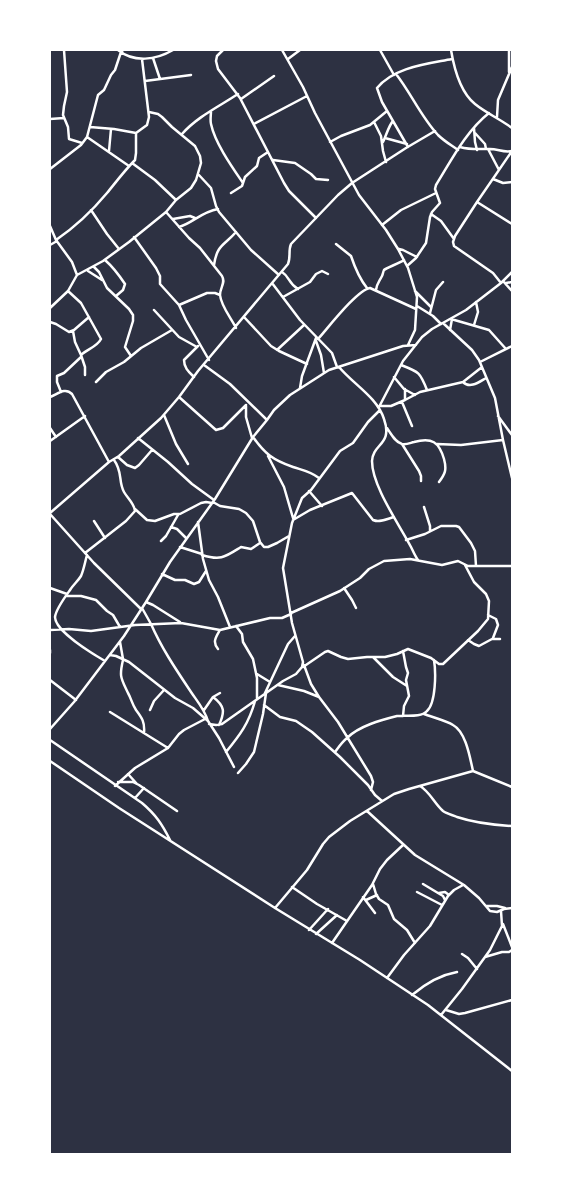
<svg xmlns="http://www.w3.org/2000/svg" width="562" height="1204" viewBox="0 0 562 1204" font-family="Helvetica,sans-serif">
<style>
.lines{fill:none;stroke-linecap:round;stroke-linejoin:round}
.minor{stroke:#fff;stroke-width:2.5}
</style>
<rect width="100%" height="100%" fill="#2d3142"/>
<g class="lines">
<path class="minor" d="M64,50L67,92L64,106L63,115L68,127L69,139L82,143
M118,50C134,63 156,60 173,50
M223,50L217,56L216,61L218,69L240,98L284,183L289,191L316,218
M282,50L303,87L315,113L359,195L386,230L398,249L408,268L417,297L415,330L408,345
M380,50L394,75
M451,50C454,68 460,92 475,104C486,113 500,119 512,128
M153,58L160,79
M288,59L300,50
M509,72V50
M396,74C411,93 421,117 438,135C444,141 451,145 458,150
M145,81L191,75
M241,99L274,76
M211,111C211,115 210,120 211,124C215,143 232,167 243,183
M497,117L498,100L512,67
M50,119L64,118
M374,122L381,136L383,151L386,162
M254,124L307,96
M90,127L114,129L136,133L147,125L149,117L142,59
M474,128L475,142L477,150
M475,133L485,144L486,149
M182,134C197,117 218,107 238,94
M87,137L129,166
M385,138L407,144
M330,142L341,136L370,125L387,111
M383,142C386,136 389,125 393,121
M408,147L382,102L377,88C394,67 427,64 452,59
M460,147C470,150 479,149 490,149C498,149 504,153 512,151
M488,149L499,170
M109,151L111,129
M273,160L295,163L311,174L316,179L328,180
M132,163L155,180L176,200
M50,169L81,145L87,137L98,95L104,90L111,75L115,70L121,52L123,50
M198,174L211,188L216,206L219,212L251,250L279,275
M493,179L503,183L512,182
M231,193L242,186L245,177L257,166L259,158L268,152
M477,202L512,224
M91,210L107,234L119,249
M166,212L189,238L200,248L222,276C226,283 220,287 220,295C221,306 231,318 236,328
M431,214L441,221L454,239
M173,219L190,216L195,218
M382,225L401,210L436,193
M50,226L56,240L72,262L77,275
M179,227C193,223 201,212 218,209
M134,237L156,268L160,276V284L179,305L186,320L209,360
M56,240C75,227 92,211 107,193C116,182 125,170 135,160L136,153V133
M336,244L351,256C355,268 359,278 367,288
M50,245L57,241
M399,249L403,250L417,257
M105,260C113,267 119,275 125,284L123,290L116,296
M214,265C217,244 225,245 236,232
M407,266L416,258L426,243L430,217L432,212L440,203L435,189L436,185C451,161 466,131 489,113
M94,267L99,272L107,288L129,309L133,315V321L125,347L131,356
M88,271L102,280
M282,272C290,277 288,283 298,289
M503,281L512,291
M272,283L300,320L332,353L337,367
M501,283L493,273L454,246L453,242L455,236L477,202L512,151
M506,283L512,282
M376,290C377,283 379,282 382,276C383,274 383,272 384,270C386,268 400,263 404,260
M68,291L81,303L101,339C97,347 87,349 81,355L85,367V375
M415,291L431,307
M283,297L310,282L316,274L322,271L328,274
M179,305L207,293H215L220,295
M417,306L433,316L441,324
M50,308L68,291L77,275L103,261L129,242L166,212L176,200L191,188L196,180L201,163L200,156L195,146L172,127L162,117L158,114L149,112
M154,310L179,337L197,347
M430,313L436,290L443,282
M244,317L271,346L279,351L307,364
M451,319L489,330L506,349
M50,322L56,324L69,332L74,330L89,317
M443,323L472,350L479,360L495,398L503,440L512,478
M474,325L478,312L476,302
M450,330L452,319
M73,331L75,342L81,355
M318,339C328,328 357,290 370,288L416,309
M316,341L321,355L324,373
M277,350L304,325
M480,362L512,346
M204,365L230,384L267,420
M401,365C419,372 420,372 427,390
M339,367C353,384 377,397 384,419C393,445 373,443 372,461C372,486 399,524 411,547C413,551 415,556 418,560
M194,377C189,372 184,368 184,360L198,346
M394,377L404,389L415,395
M96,382L106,372L124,362L141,348L172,330
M463,382C470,389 479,382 486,378
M300,388L302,376L316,338
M405,389V400
M61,392L57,382V376L64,373L81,357
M50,397C58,394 65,387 72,394L109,462
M179,397L216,430L223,428L246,405
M402,402L412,426
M246,406V417L252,438
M380,406H391L405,400L420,392L463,382L482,367
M379,407L403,361L422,337L432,329L466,310L501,283L512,272
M164,415L176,444L188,464
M498,416L512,435
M50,428L56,437
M387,428C391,434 395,442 402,444C406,445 410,443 414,442C432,437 439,442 444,459C447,470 445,474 439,482
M253,437C265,454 273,460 293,467C302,470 310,471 319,478
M138,438L168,462L192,484L214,500
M50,441L85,416
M402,444L419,471L421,476V481
M437,444L461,445L503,440
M268,456L284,487L293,518
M118,457L127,465L135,468L139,465L152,450
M309,491L322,506
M213,502L220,506L239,509L246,513L253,521L260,542L264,547H268L277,543L289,536
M424,507L430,526V531
M135,509L147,520L155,521L174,514H180L201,503L206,502L212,503
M50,513L109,462L119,456L161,418L179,397L198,371L288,264C291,257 288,251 291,244L338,195L352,183L406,148L435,131
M50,514L94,563L141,609
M293,520L310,510L352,493L373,520C380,523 387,519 394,517
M94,521L105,538
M198,522L203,559L209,580L218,597L230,627
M171,527L177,529L186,538
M406,540L425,534L441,526H456L459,527L471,543L475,551L476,566
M161,541L166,536L178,515
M180,547L202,554
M85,553L126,521L135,511C134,503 128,499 124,492C118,481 123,472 114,460
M87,555C85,562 84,569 81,576C78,581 73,585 70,590C65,597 56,609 55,617C55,631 93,654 105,661
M202,555C221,561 225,557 241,547L251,549L260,543
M162,574L175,580H185L194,584L199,582L206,571
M50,588L67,594
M344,588L352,600L356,608
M67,596H81L96,600L107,611L113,615L120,627
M146,602L153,605L180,622
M142,608L151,624
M291,613L340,591L360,578L369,569L384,561L410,559L442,565L458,561L468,566H512
M488,615L496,619L498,625L493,638
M151,624C161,647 175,668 189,689C196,700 204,708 208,721
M236,626L242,634L243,642L253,659L257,678V699
M50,630L69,629L91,631L135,625L181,623L220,630L270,618H282L291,614
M468,640L474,644L479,646L492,639H500
M120,642L123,659
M218,649C212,642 216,637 220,630
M50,650V653
M110,655L116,656L129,662L175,698L193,708L208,721L219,738L234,767
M373,657L393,677L407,686
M123,660C119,677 121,678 128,693C131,698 132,704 136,710C142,718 145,722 144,733
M304,665L311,684L319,697L338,722L371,776L373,782L371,790
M303,667L325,652L328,651L341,657L348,659L367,657H385L397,654L408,649L431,658L439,664H443L478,631L488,619L489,601L486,594L474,582L465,565
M257,674L270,682
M50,680L76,700
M278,685L304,691L319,697
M265,693L288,644L295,636
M213,697C225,706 225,712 219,725
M264,705L280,717L296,721L312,732L340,757L368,785L375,795L382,801
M150,710L154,701L164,690
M204,710L213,697L220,693
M110,712L168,748
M424,714C432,717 447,721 453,725C466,732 470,758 473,771
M403,716L404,706L409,696L406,680L408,673L406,667L403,651
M209,724L216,725L222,724L283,681L296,674L302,667L303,662L292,623L283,568L292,523L302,498L311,490L340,451L353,443L368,422L380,410
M50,729L74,702L124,636L146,602L170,562L215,499L253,437L267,420L274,410L290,395L329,370L403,346L416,345
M50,740L142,803C156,815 162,824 170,840
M226,752C240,735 249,723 255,701
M335,752C338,748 342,742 347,738C359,726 381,720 397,716C406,715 421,718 427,711C436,703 436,672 434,660
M50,761L119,808L275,908L360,960L428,1005L512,1071
M238,773L246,764L254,752L263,714L266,693
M128,774L137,784
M118,782H133L139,785L177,811
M115,786L135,768L168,748L179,734L184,730L205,719
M420,786C430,792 434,803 443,811C447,814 453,815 457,817C475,823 493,825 512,826
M135,798L144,788
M367,811L415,855L464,885L479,898L490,911L497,912L504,909L512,908
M373,884L376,894L379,899L388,905L394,919L407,930L415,943
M423,884L443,896L445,900
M292,887L317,904L347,921
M417,892L442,905
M439,893L445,892L449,895
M363,897L375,913
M366,900L377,895
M486,906H497L505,908
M275,908L307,870L323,844L329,837L350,821L394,794L409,789L473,771L512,787
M503,924L512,947
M309,930L328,909
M316,934L337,915
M332,943L372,885L380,869L387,860L403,845
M462,954L468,958L477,969
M485,957L502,952H509L512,950
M387,978L404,955L430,926L448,896L454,890L463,885
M412,995C425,984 440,975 457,972
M446,1010L459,1014L465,1013L512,1000
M441,1015L462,989L490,950L502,926L501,911"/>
</g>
<rect width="562" height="1204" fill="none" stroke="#ffffff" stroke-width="102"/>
</svg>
